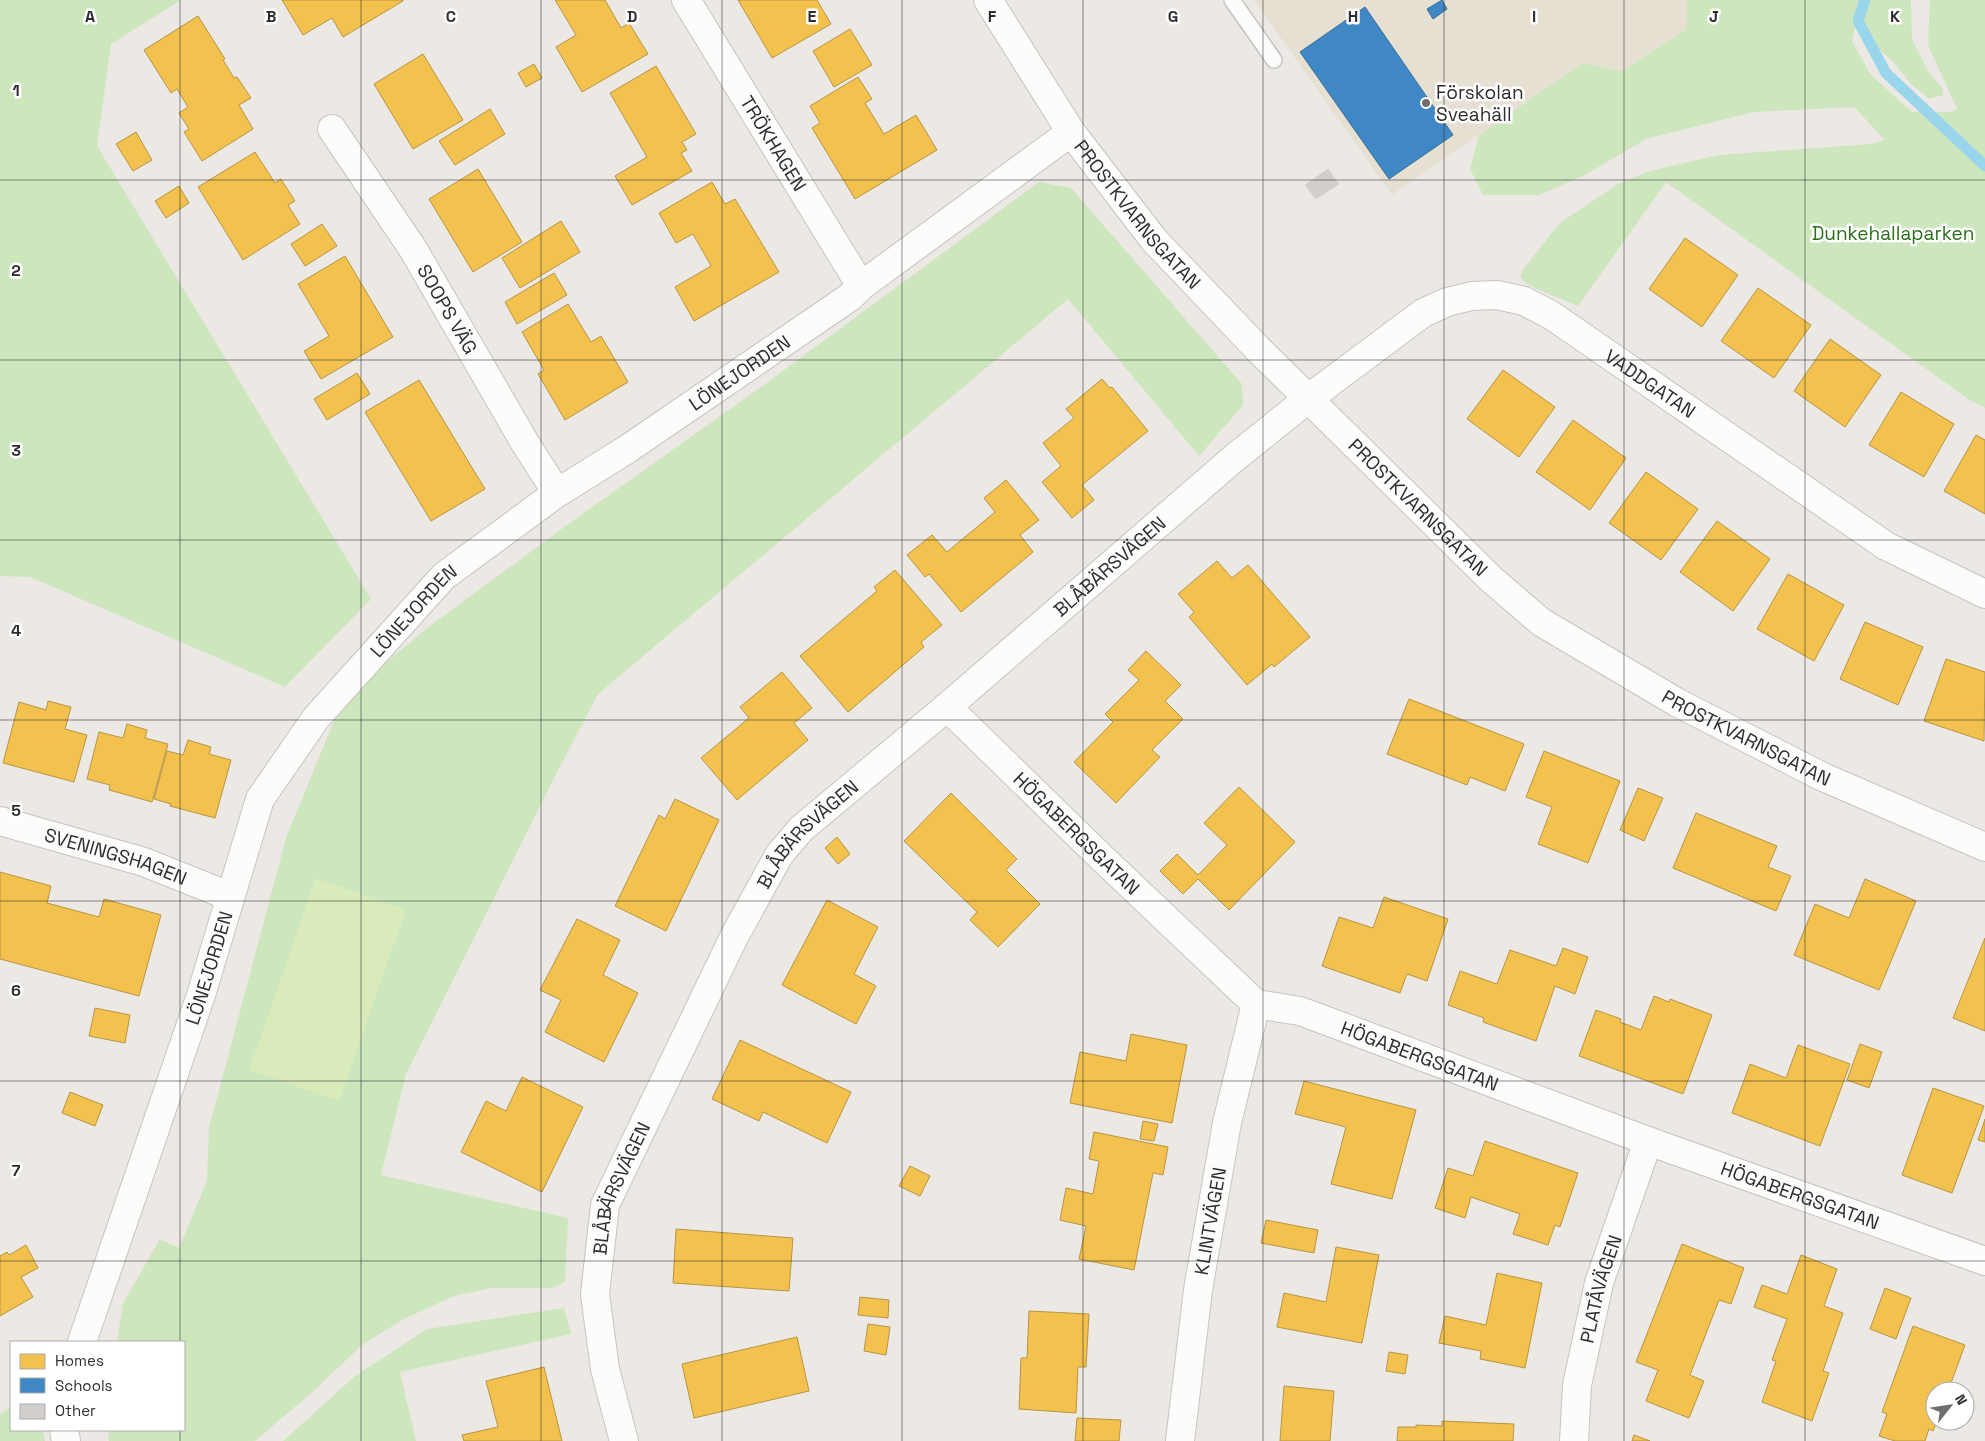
<svg xmlns="http://www.w3.org/2000/svg" width="1985" height="1441" viewBox="0 0 1985 1441" font-family="'Space Grotesk',sans-serif">
<style>
.education{fill:#e6e0d3}
.green{fill:#cee6be}
.pitch{fill:#d9eabb}
.homes{fill:#f2c14e;stroke:#b79544}
.schools{fill:#3f88c5;stroke:#3a6d98}
.lines{fill:none;stroke-linecap:round;stroke-linejoin:round}
.stream{stroke:#99d6ec;stroke-width:11}
.building{fill:#d1cecb;stroke:#d7d4d0}
.service-casing{stroke:#c5c4c5;stroke-width:18}
.minor-casing{stroke:#c5c4c5;stroke-width:30}
.service{stroke:#fcfcfb;stroke-width:15}
.minor{stroke:#fcfcfb;stroke-width:28}
.grid{fill:none;stroke:#2e2e2e;stroke-width:1;stroke-opacity:0.55}
.poi-dot{fill:#706f6e;stroke:#fff;stroke-width:2}
.labels{text-anchor:middle;stroke-width:5;stroke-linejoin:round;paint-order:stroke}
.poi-label{font-size:19px;fill:#2e2e2e;stroke:#fff;text-anchor:start}
.street-label{font-size:19px;fill:#2e2e2e;stroke:#fff}
.park-label{font-size:19px;fill:#2c6e1b;stroke:#fff}
.grid-label{font-size:16px;text-anchor:middle;font-weight:bold;fill:#2e2e2e;stroke:#fff;stroke-width:5;stroke-linejoin:round;paint-order:stroke}
</style>
<rect width="100%" height="100%" fill="#ece8e4"/>
<path class="education" d="M1254,0H1687L1686,29L1622,71L1582,63L1392,195Z"/>
<path class="green" d="M0,0H181L111,44L97,146L371,599L285,687L30,577L0,576Z
M1687,0H1861L1852,41L1870,74L1912,112H1951L1957,109L1928,45L1930,0H1985V408L1971,401L1666,182L1578,306L1528,285L1520,277L1524,268L1560,223L1618,184L1650,171L1719,155L1871,144L1885,140L1854,107L1754,112L1646,139L1583,176L1539,195H1483L1470,169L1479,135L1582,63L1622,71L1686,29Z
M1866,0H1911L1912,39L1929,73L1943,89V95L1929,99L1910,83L1896,65L1878,48L1861,18Z
M1039,182L1071,188L1242,384L1243,405L1199,456L1068,299L598,694L551,784L406,1074L381,1175L568,1218L565,1282L552,1288H491L454,1296L404,1319L363,1344L318,1387L255,1441H109L108,1430H184V1342H117L123,1303L160,1239L179,1248L207,1181L209,1128L286,838L334,721L371,675L431,625L578,517L757,390Z
M564,1308L571,1334L400,1372L416,1441H283L355,1376L427,1329Z
M11,1407V1430H43L45,1441H0V1414Z"/>
<path class="pitch" d="M316,878L406,910L339,1101L249,1070Z"/>
<path class="homes" d="M282,0H403V1L343,37L332,18L303,35Z
M555,0H605L621,28L629,23L648,54L582,92L556,47L576,35Z
M738,0H817L831,24L772,58Z
M198,16L225,59L223,60L234,78L237,77L251,98L239,105L253,129L202,161L184,132L189,129L179,113L188,107L177,89L171,93L144,50Z
M850,29L872,65L834,87L813,51Z
M423,54L463,120L413,149L374,84Z
M534,64L542,78L526,87L518,73Z
M656,66L696,134L682,142L687,150L681,153L692,171L632,205L615,176L647,157L610,93Z
M858,77L872,99L865,103L884,134L916,115L937,150L855,199L812,128L820,123L810,106Z
M490,109L505,134L455,165L439,141Z
M136,132L152,160L133,171L116,144Z
M255,152L275,183L281,179L295,201L288,205L300,224L243,260L198,187Z
M478,169L522,242L473,272L429,199Z
M712,182L725,204L735,199L779,272L694,321L675,287L711,266L693,234L676,243L659,213Z
M179,186L189,203L166,218L155,201Z
M561,221L580,252L520,288L502,258Z
M322,224L337,246L305,266L291,244Z
M1685,238L1738,275L1702,327L1649,289Z
M345,256L393,337L321,379L304,351L329,336L298,284Z
M554,273L567,295L517,324L505,302Z
M1758,288L1811,325L1774,378L1721,341Z
M568,304L591,342L601,336L628,382L565,420L538,374L544,370L522,332Z
M1830,339L1881,375L1845,427L1794,391Z
M1503,370L1555,407L1519,457L1467,419Z
M357,373L370,394L327,420L314,399Z
M1102,379L1110,388L1112,387L1148,431L1082,485L1094,500L1072,518L1042,482L1061,466L1043,443L1074,418L1066,409Z
M419,380L485,489L431,521L365,412Z
M1901,392L1954,424L1924,477L1869,445Z
M1573,420L1626,458L1590,510L1536,472Z
M1976,435L1985,440V514L1944,491Z
M1646,472L1698,509L1661,560L1609,523Z
M1006,480L1039,520L1020,535L1033,552L961,612L929,574L925,577L907,555L932,535L947,552L995,512L984,498Z
M1717,521L1770,559L1733,611L1680,572Z
M1217,561L1232,578L1248,565L1310,637L1274,667L1272,664L1247,685L1189,617L1194,612L1178,594Z
M895,570L942,625L921,642L924,647L848,712L800,656L877,591L874,587Z
M1788,574L1844,605L1814,661L1757,629Z
M1865,622L1923,647L1898,705L1840,679Z
M1146,651L1181,685L1165,701L1183,719L1152,750L1160,757L1116,803L1074,762L1113,722L1105,714L1139,680L1128,670Z
M1946,659L1985,672L1984,741L1924,721Z
M782,672L812,708L794,723L808,740L737,800L701,758L749,718L740,707Z
M1409,699L1524,744L1505,791L1470,777L1467,785L1387,754Z
M48,701L71,707L65,729L87,735L74,782L3,763L19,702L46,710Z
M127,724L147,730L145,738L168,744L152,802L109,790L110,785L87,779L99,732L123,738Z
M188,740L211,747L209,754L231,760L215,818L170,806L171,804L154,799L167,751L183,755Z
M1544,751L1620,781L1588,863L1538,844L1552,807L1526,797Z
M1239,787L1295,842L1229,910L1198,879L1183,894L1160,871L1177,854L1198,875L1227,845L1204,823Z
M1638,788L1663,798L1644,841L1620,830Z
M951,793L1017,859L1006,870L1040,904L998,947L970,920L977,912L904,841Z
M675,799L719,820L666,931L615,906L659,815L665,819Z
M1696,813L1777,846L1768,867L1791,876L1776,911L1673,868Z
M837,837L850,854L838,864L825,848Z
M0,872L51,886L47,903L99,917L104,899L161,915L139,996L0,959Z
M1865,879L1916,901L1879,990L1794,955L1815,904L1849,918Z
M1384,897L1448,919L1427,981L1407,974L1400,993L1322,966L1339,917L1373,928Z
M827,900L878,927L854,974L876,986L856,1024L782,985Z
M577,919L620,940L603,975L638,993L604,1062L545,1032L561,1000L540,990Z
M1985,938V1031L1953,1018Z
M1563,948L1588,957L1575,994L1555,986L1536,1041L1483,1022L1484,1018L1448,1005L1460,971L1497,984L1510,950L1556,966Z
M1654,996L1669,1002L1670,999L1712,1015L1683,1094L1579,1056L1596,1010L1621,1019L1620,1022L1641,1030Z
M95,1008L130,1015L125,1043L89,1036Z
M1131,1034L1187,1045L1172,1123L1070,1103L1080,1052L1126,1061Z
M740,1040L851,1092L827,1143L763,1112L759,1121L712,1099Z
M1860,1044L1882,1052L1869,1088L1847,1080Z
M1798,1045L1850,1064L1820,1146L1732,1113L1750,1064L1786,1078Z
M522,1077L583,1107L542,1192L461,1152L486,1101L506,1111Z
M1304,1081L1416,1110L1392,1199L1331,1184L1346,1127L1295,1114Z
M1933,1088L1984,1106L1952,1193L1902,1175Z
M70,1092L103,1105L95,1126L62,1113Z
M1985,1119V1142L1978,1140Z
M1143,1121L1158,1124L1154,1141L1140,1139Z
M1094,1132L1168,1147L1163,1175L1153,1173L1134,1270L1079,1259L1086,1226L1060,1220L1066,1188L1093,1194L1099,1161L1089,1159Z
M1485,1141L1578,1173L1560,1227L1555,1225L1548,1245L1513,1234L1520,1214L1471,1197L1465,1218L1435,1208L1448,1168L1473,1176Z
M910,1166L930,1176L920,1196L899,1186Z
M1266,1220L1318,1230L1314,1253L1261,1243Z
M676,1229L793,1238L789,1291L673,1283Z
M1682,1244L1744,1268L1731,1304L1719,1300L1690,1375L1704,1381L1689,1418L1646,1401L1658,1370L1636,1362Z
M26,1245L38,1268L21,1277L33,1297L0,1316V1256L7,1252L9,1255Z
M1336,1247L1379,1255L1362,1343L1277,1327L1284,1293L1326,1302Z
M1801,1255L1837,1269L1824,1306L1843,1313L1823,1371L1829,1373L1812,1421L1762,1402L1776,1361L1772,1360L1787,1319L1754,1307L1762,1285L1787,1294Z
M1497,1273L1542,1283L1525,1368L1480,1359L1481,1351L1439,1343L1445,1316L1486,1325Z
M1885,1288L1911,1298L1896,1339L1870,1329Z
M860,1297L889,1300L888,1318L858,1315Z
M1029,1311L1089,1314L1086,1367H1078L1076,1413L1019,1409L1021,1358H1027Z
M868,1324L890,1327L886,1355L864,1351Z
M1913,1326L1965,1345L1948,1391H1935V1421H1937L1933,1431L1929,1429L1925,1441H1895L1879,1436L1887,1414L1882,1412Z
M797,1337L809,1391L694,1418L682,1364Z
M1389,1352L1408,1355L1405,1374L1386,1371Z
M544,1367L562,1441H464L462,1435L498,1427L486,1381Z
M1284,1386L1334,1391L1330,1441H1280Z
M1077,1418L1121,1420L1119,1441H1075Z
M1442,1421L1514,1424L1513,1441H1397L1398,1427H1416V1425L1442,1426Z
M1634,1435L1650,1441H1632Z"/>
<path class="schools" d="M1442,0L1447,9L1433,19L1427,9Z
M1365,7L1453,135L1389,179L1300,52Z"/>
<g class="lines">
<path class="stream" d="M1865,0L1858,21L1886,73L1985,166"/>
</g>
<path class="building" d="M1328,169L1339,184L1316,199L1305,185Z"/>
<g class="lines">
<g class="service-casing">
<path id="service" d="M1232,0L1274,60"/>
</g>
<g class="minor-casing">
<g id="minor">
<path id="s1" d="M686,0L861,286"/>
<path id="s2" d="M988,0L1071,132L1154,240L1257,348L1491,579L1541,622L1678,703L1823,777L1985,847"/>
<path id="s3" d="M332,129L413,249L525,443L557,493"/>
<path id="s4" d="M947,707L1102,858L1256,1004L1300,1011L1648,1141L1985,1261"/>
<path id="s5" d="M0,821L144,862L229,896"/>
<path id="s6" d="M82,1342L201,995L260,799L316,718L444,576L557,493L626,450L850,297L861,286L1071,132"/>
<path d="M64,1430L66,1441"/>
<path id="s7" d="M624,1441L605,1369L595,1294L605,1205L734,937L779,855L801,829L947,707L1233,459L1309,398L1423,313L1447,302L1472,296L1497,295L1524,301L1551,315L1886,546L1985,594"/>
<path id="s8" d="M1180,1441L1198,1290L1227,1123L1256,1004"/>
<path id="s9" d="M1574,1441L1577,1385L1599,1283L1648,1141"/>
</g>
</g>
<use href="#service" class="service"/>
<use href="#minor" class="minor"/>
</g>
<path class="grid" d="M180,0V1342M361,0V1441M541,0V1441M722,0V1441M902,0V1441M1083,0V1441M1263,0V1441M1444,0V1441M1624,0V1441M1805,0V1441M0,180H1985M0,360H1985M0,540H1985M0,720H1985M0,901H1985M0,1081H1985M0,1261H1985M180,1430V1441"/>
<circle class="poi-dot" cx="1426" cy="103" r="5"/>
<g class="labels">
<g class="poi-label">
<text x="1436" y="99">Förskolan<tspan x="1436" dy="22">Sveahäll</tspan></text>
</g>
<g class="street-label">
<text dy="7" stroke="none"><textPath href="#s1" startOffset="168">TRÖKHAGEN</textPath></text>
<text dy="7" stroke="none"><textPath href="#s2" startOffset="262">PROSTKVARNSGATAN</textPath></text>
<text dy="7" stroke="none"><textPath href="#s3" startOffset="214">SOOPS VÄG</textPath></text>
<text dy="7" stroke="none"><textPath href="#s6" startOffset="1220">LÖNEJORDEN</textPath></text>
<text dy="7" stroke="none"><textPath href="#s7" startOffset="1729">VADDGATAN</textPath></text>
<text dy="7" stroke="none"><textPath href="#s2" startOffset="668">PROSTKVARNSGATAN</textPath></text>
<text dy="7" stroke="none"><textPath href="#s7" startOffset="1070">BLÅBÄRSVÄGEN</textPath></text>
<text dy="7" stroke="none"><textPath href="#s6" startOffset="815">LÖNEJORDEN</textPath></text>
<text dy="7" stroke="none"><textPath href="#s2" startOffset="1072">PROSTKVARNSGATAN</textPath></text>
<text dy="7" stroke="none"><textPath href="#s4" startOffset="181">HÖGABERGSGATAN</textPath></text>
<text dy="7" stroke="none"><textPath href="#s7" startOffset="665">BLÅBÄRSVÄGEN</textPath></text>
<text dy="7" stroke="none"><textPath href="#s5" startOffset="121">SVENINGSHAGEN</textPath></text>
<text dy="7" stroke="none"><textPath href="#s6" startOffset="395">LÖNEJORDEN</textPath></text>
<text dy="7" stroke="none"><textPath href="#s4" startOffset="601">HÖGABERGSGATAN</textPath></text>
<text dy="7" stroke="none"><textPath href="#s7" startOffset="260">BLÅBÄRSVÄGEN</textPath></text>
<text dy="7" stroke="none"><textPath href="#s4" startOffset="1006">HÖGABERGSGATAN</textPath></text>
<text dy="7" stroke="none"><textPath href="#s8" startOffset="222">KLINTVÄGEN</textPath></text>
<text dy="7" stroke="none"><textPath href="#s9" startOffset="155">PLATÅVÄGEN</textPath></text>
</g>
<g class="park-label">
<text x="1893" y="240">Dunkehallaparken</text>
</g>
</g>
<g class="grid-label">
<text x="90" y="22">A</text>
<text x="271" y="22">B</text>
<text x="451" y="22">C</text>
<text x="632" y="22">D</text>
<text x="812" y="22">E</text>
<text x="992" y="22">F</text>
<text x="1173" y="22">G</text>
<text x="1353" y="22">H</text>
<text x="1534" y="22">I</text>
<text x="1714" y="22">J</text>
<text x="1895" y="22">K</text>
<text x="16" y="96">1</text>
<text x="16" y="276">2</text>
<text x="16" y="456">3</text>
<text x="16" y="636">4</text>
<text x="16" y="816">5</text>
<text x="16" y="996">6</text>
<text x="16" y="1176">7</text>
</g>
<rect x="10" y="1341" width="175" height="90" fill="#ffffff" stroke="#ababab"/>
<rect x="20" y="1354" width="25" height="15" fill="#f2c14e" stroke="#ababab"/>
<text x="55" y="1366" font-size="15" fill="#2e2e2e">Homes</text>
<rect x="20" y="1378" width="25" height="15" fill="#3f88c5" stroke="#ababab"/>
<text x="55" y="1391" font-size="15" fill="#2e2e2e">Schools</text>
<rect x="20" y="1404" width="25" height="15" fill="#d1cecb" stroke="#ababab"/>
<text x="55" y="1416" font-size="15" fill="#2e2e2e">Other</text>
<g transform="translate(1950 1406) rotate(60)"><circle r="24" fill="#ffffff" stroke="#ababab"/>
<path d="M0-4L9 19L0 12L-9 19Z" fill="#706f6e"/>
<text y="-8" font-size="14" font-weight="bold" text-anchor="middle" fill="#2e2e2e">N</text>
</g>
</svg>
